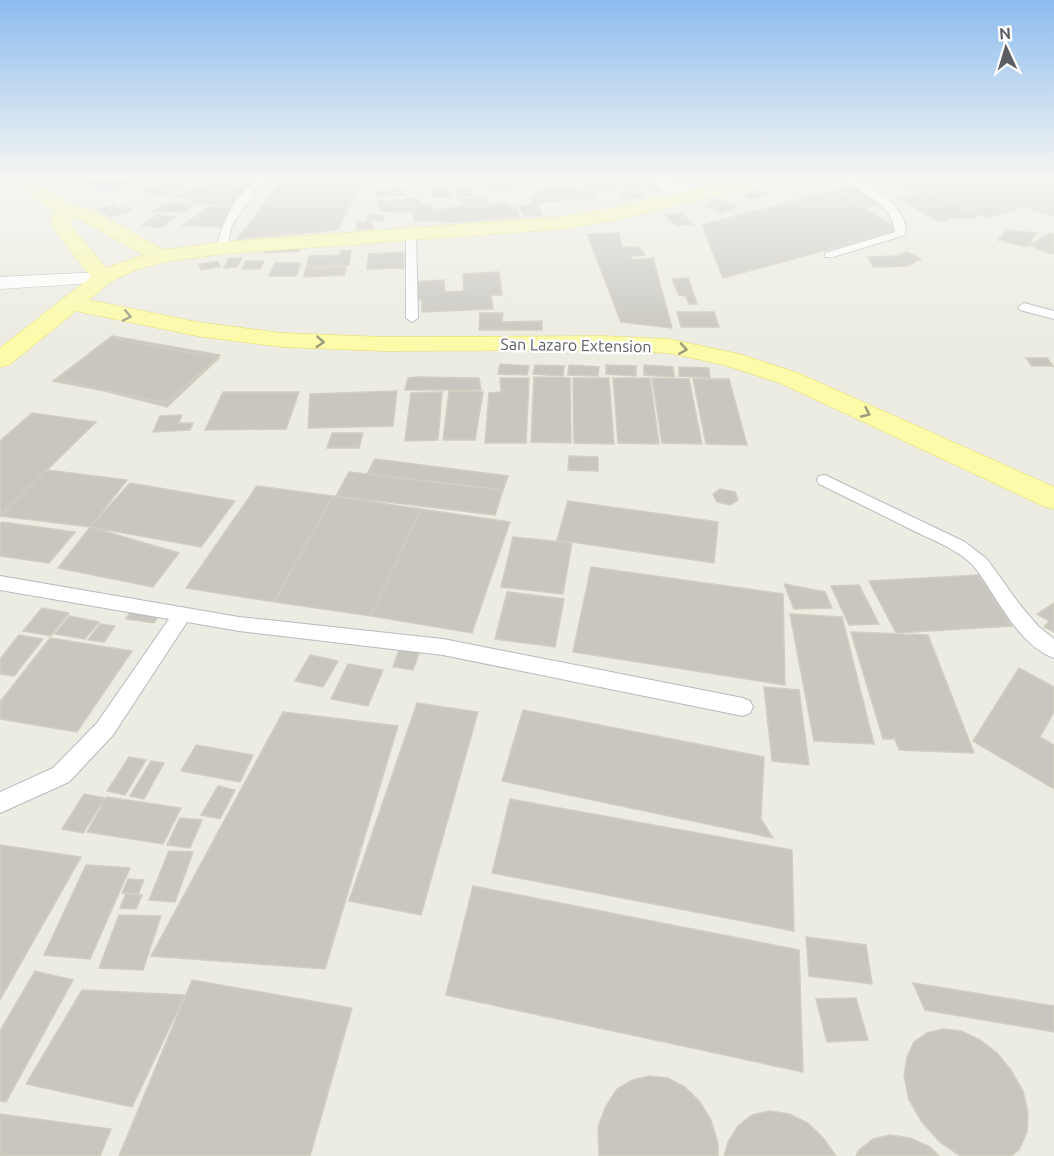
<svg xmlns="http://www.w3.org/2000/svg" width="1054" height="1156" viewBox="0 0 1054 1156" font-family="Ubuntu,sans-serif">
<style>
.water{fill:#a4c7fa}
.building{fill:#c8c6bf;stroke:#d1cec1;stroke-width:1.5}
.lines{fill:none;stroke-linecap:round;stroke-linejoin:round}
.lane-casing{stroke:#b7b9be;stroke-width:2}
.street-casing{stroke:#b7b9be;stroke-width:1}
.secondary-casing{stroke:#b8bac0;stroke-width:1}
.primary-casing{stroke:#ead95e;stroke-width:1}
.lane{fill:#fff;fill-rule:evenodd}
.street{fill:#fff;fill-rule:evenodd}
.secondary{fill:#fff;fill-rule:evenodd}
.primary{fill:#fbfba9;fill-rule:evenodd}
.oneway{stroke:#9a9c7e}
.labels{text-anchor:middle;stroke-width:5;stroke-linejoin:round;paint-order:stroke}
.far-street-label{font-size:16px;fill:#5a5d62;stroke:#fff}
</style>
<rect width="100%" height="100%" fill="#ecece2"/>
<path class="water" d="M78,178H146L102,193Z"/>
<path class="building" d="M237,178H262L249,187L228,183Z
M496,178L503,183L484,187L476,181Z
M577,178H632L638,181L641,188L632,190L615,186L602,178L581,182Z
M648,178L670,186L651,192L638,181Z
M886,178H908L923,187L908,190Z
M908,178H1054V206L1024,207L987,218Z
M363,179L338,230L237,239L283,180Z
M536,179L542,184L523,187L517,182Z
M173,181L187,187L158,198L144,190Z
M601,182L615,186V189L597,192L586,185Z
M217,183L247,188L239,196L237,205L195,204L187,198L174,195Z
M507,184L512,188L489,192L485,188Z
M568,185L578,191L591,190L598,195L591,198L534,203L531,201L537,191Z
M473,187L474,195L457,196L456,189Z
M858,187L886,204L866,207L839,190Z
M450,188V197H433L432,189Z
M403,189L404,195L376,197V191Z
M638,190L645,197L622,200L618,193Z
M760,190L769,194L752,199L743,195Z
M834,190L900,230L723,278L702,225Z
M925,190L978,215L974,219L952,218L939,222L900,199L917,196L915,191Z
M418,198L419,205H429L436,209L505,203L516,209L520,217L444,223L434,220L415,222L413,212L380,211L378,201Z
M485,198L490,204L463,205L460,199Z
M717,199L737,206L732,209L710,201Z
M161,203L195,204L183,212H153L163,204Z
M711,203L730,210L722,213L704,205Z
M537,204L542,215L525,216L519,206Z
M113,205L117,208H131L129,212L111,217L98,210Z
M237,206L224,227L182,226L208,207Z
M1054,206V216L1024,207Z
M682,213L693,224L676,226L665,215Z
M158,215L176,217L160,228L142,225Z
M367,215H384V221L367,219Z
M372,221L373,229L357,230V222Z
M1007,230L1037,233L1027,247L998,240Z
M619,233L622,247H639L645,255L631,256L632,260L653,258L672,328L621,322L587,234Z
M1050,233L1054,234V253L1051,254L1030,245Z
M299,248V251L264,253L265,250Z
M351,250L349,265L307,267L309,256L340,255V251Z
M404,252V268L367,269L369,254Z
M907,252L921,259L907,266L896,256Z
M896,256L907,266L873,267L868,257Z
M229,258H242L237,267L224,268Z
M218,261L220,267L201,270L199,264Z
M246,261H264L260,269H242Z
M275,263H301L296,276H269Z
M346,267L344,275L304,277L306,268Z
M499,272L502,295H491L493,309L422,312V300H413V282L444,280L445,292L464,291L463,274Z
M688,278L697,304H689L686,296L679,295L672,279Z
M677,312H714L719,327H681Z
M480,313H503L502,322L542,321V330H479Z
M112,336L220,355L167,403L53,381Z
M110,338L219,358L167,407L57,379Z
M1026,358H1047L1053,366H1032Z
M500,364L529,366L527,375L498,374Z
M535,365L564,366L563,376L533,374Z
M569,365L599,367L598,376L568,375Z
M606,365L636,366V376L606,374Z
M644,365L673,367L674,377L644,375Z
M679,367L709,368L710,378L679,376Z
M418,377L479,378L481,390H405L408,378Z
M534,377L570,378L571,443L531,442Z
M500,378H529L526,443H485L489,393L501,392Z
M573,378H609L614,444L574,443Z
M613,378H650L659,444L618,443Z
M652,378L689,379L702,444L662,443Z
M693,379H729L747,445L706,444Z
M397,391L393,426L308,428L310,394Z
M449,391L483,392L475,440H443Z
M223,392H299L286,429L205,430Z
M442,392L438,440L405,441L411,393Z
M32,413L96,422L0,516V441Z
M182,415L179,423H193L190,430L153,432L160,416Z
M332,433H363L359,448H327Z
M569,456L598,457V471L568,470Z
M375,459L508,476L503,490L367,474Z
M47,470L127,480L90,527L0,516Z
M349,472L367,474L503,490L495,515L336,496Z
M130,483L235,501L201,547L90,527Z
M257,486L333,496L274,602L186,588Z
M720,489L735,492L738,500L730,505L717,502L713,494Z
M333,496L421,509L371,616L274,602Z
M568,501L718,522L714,563L557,540Z
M421,509L510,522L472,633L371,616Z
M2,522L75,532L49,563L0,556V524Z
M90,527L179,553L153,587L58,568Z
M513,537L572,543L563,594L501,587Z
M591,567L783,594L785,685L573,652Z
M979,575L1012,626L896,633L869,581Z
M784,584L825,592L832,608L794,609Z
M859,585L879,624L849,625L831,586Z
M507,592L564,599L555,647L495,639Z
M1054,603V632L1044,627L1049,621L1037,614Z
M42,608L69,613L51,636L23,631Z
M132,609L160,613L154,623L126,619Z
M790,614L842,617L874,744L814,741Z
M69,616L99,622L85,639L55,634Z
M100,624L115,626L104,642L88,640Z
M851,632L928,635L974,753L899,750L895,739H883Z
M19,635L43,639L14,676L0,674V659Z
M50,638L132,651L77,732L0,719V702Z
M400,647L420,651L413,670L393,667Z
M310,655L338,661L323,687L295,681Z
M348,664L383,670L368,706L331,699Z
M1019,668L1054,687V712L1040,737L1054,745V789L973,741Z
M764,687L799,690L809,765L772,761Z
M417,703L478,712L421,915L349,901Z
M523,710L764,757L761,819L773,838L502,781Z
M283,712L398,726L325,969L151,956Z
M196,745L253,755L240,782L181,771Z
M129,757L146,760L125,795L107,791Z
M151,761L164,763L144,799L130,796Z
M218,786L235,790L220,819L201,815Z
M84,794L105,798L83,833L62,829Z
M107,797L181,808L163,844L87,832Z
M510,799L792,850L794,931L492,873Z
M180,818L202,820L190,848L167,845Z
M0,845L81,857L0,1000Z
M169,851L193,852L175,902L149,900Z
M86,865L130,868L90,959L44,955Z
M128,879L144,880L138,895L122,893Z
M473,886L799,950L803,1072L446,995Z
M126,893L142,895L136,909L120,908Z
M119,915L161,916L143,970L99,968Z
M806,937L866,945L872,984L809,976Z
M35,971L73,980L6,1102L0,1101V1031Z
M192,980L352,1008L310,1156H119Z
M913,983L1054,1006V1032L925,1010Z
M82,990L185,995L132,1107L26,1084Z
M856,998L868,1040L827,1042L816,999Z
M943,1029L961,1031L980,1040L997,1053L1011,1070L1023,1091L1028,1112L1027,1132L1019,1150L1011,1156H960L940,1142L922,1122L909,1100L904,1076L907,1057L914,1042L927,1033Z
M649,1076L668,1078L685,1087L700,1102L711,1120L718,1143V1156H599L598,1127L606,1106L617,1089L632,1080Z
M770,1111L789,1114L808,1123L824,1139L836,1156H724L728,1142L738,1126L752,1115Z
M0,1114L111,1129L100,1156H0Z
M890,1135L910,1138L930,1147L939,1156H856L859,1150L873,1139Z"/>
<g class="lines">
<g class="lane-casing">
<path id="lane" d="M262,178H274L256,189L231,227L227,248L226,250H218L217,248C222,221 237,191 262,178Z
M842,178C865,178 912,209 905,235L833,257H825V253L895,232C891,200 862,196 842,178Z
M411,231L416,234L418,318L412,322L406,318V234Z
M1024,303L1054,311V319L1020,310L1018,307Z
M825,475L965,542L987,559L1020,605L1038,626L1054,639V658C1019,646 997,597 976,569C961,550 932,540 910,529C880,514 850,499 819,484L817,480L819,476Z
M0,576L239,617L443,639L743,698L750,701L753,707L750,713L743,716L443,655L239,631L187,622L113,735L69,782L0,813V792L53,768L97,723L169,619L0,590Z"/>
</g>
<g class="street-casing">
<path id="street" d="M647,178H669L697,192L700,196L697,200H685L650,182Z"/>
</g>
<g class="secondary-casing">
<path id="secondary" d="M103,272L110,274L114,278L110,282L0,289V277Z"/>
</g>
<g class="primary-casing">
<path id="primary" d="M9,178H30L71,205L95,212L164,250L222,242L561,217L615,208L742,178H773L770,182L615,220L561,229L222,254L163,262L135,270L110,282L89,300L197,322L282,333L385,337L603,336L669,339L739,354L798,373L1054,487V509L1043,506L780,383L724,365L669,353L603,350L385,351L282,347L197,336L76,311L9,365L0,367V348L91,277L54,229L51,218L54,211ZM70,217L81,220L144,255L106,268L73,228Z"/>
</g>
<use href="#lane" class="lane"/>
<use href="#street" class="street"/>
<use href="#secondary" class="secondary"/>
<use href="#primary" class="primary"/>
</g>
<defs><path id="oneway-chevron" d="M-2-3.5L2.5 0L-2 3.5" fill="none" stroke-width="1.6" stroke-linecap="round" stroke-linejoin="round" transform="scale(1.5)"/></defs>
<g class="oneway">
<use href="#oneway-chevron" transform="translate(127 316) rotate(12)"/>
<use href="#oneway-chevron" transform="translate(320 342) rotate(4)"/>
<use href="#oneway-chevron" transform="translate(683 349) rotate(9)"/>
<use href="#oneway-chevron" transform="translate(866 413) rotate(25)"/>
</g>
<linearGradient id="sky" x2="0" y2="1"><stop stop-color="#8dbcef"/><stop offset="0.52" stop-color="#f6f6f2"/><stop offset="1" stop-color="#f6f6f2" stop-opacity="0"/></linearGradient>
<rect width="1054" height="340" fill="url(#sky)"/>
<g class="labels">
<g class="far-street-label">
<text transform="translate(576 345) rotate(1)" y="6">San Lazaro Extension</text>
</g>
</g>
<g transform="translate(1006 48) rotate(356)" stroke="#ffffff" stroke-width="4.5" paint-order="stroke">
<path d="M0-4.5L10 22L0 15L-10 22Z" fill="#5a5d62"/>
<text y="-9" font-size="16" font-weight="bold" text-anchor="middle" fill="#5a5d62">N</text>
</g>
</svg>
